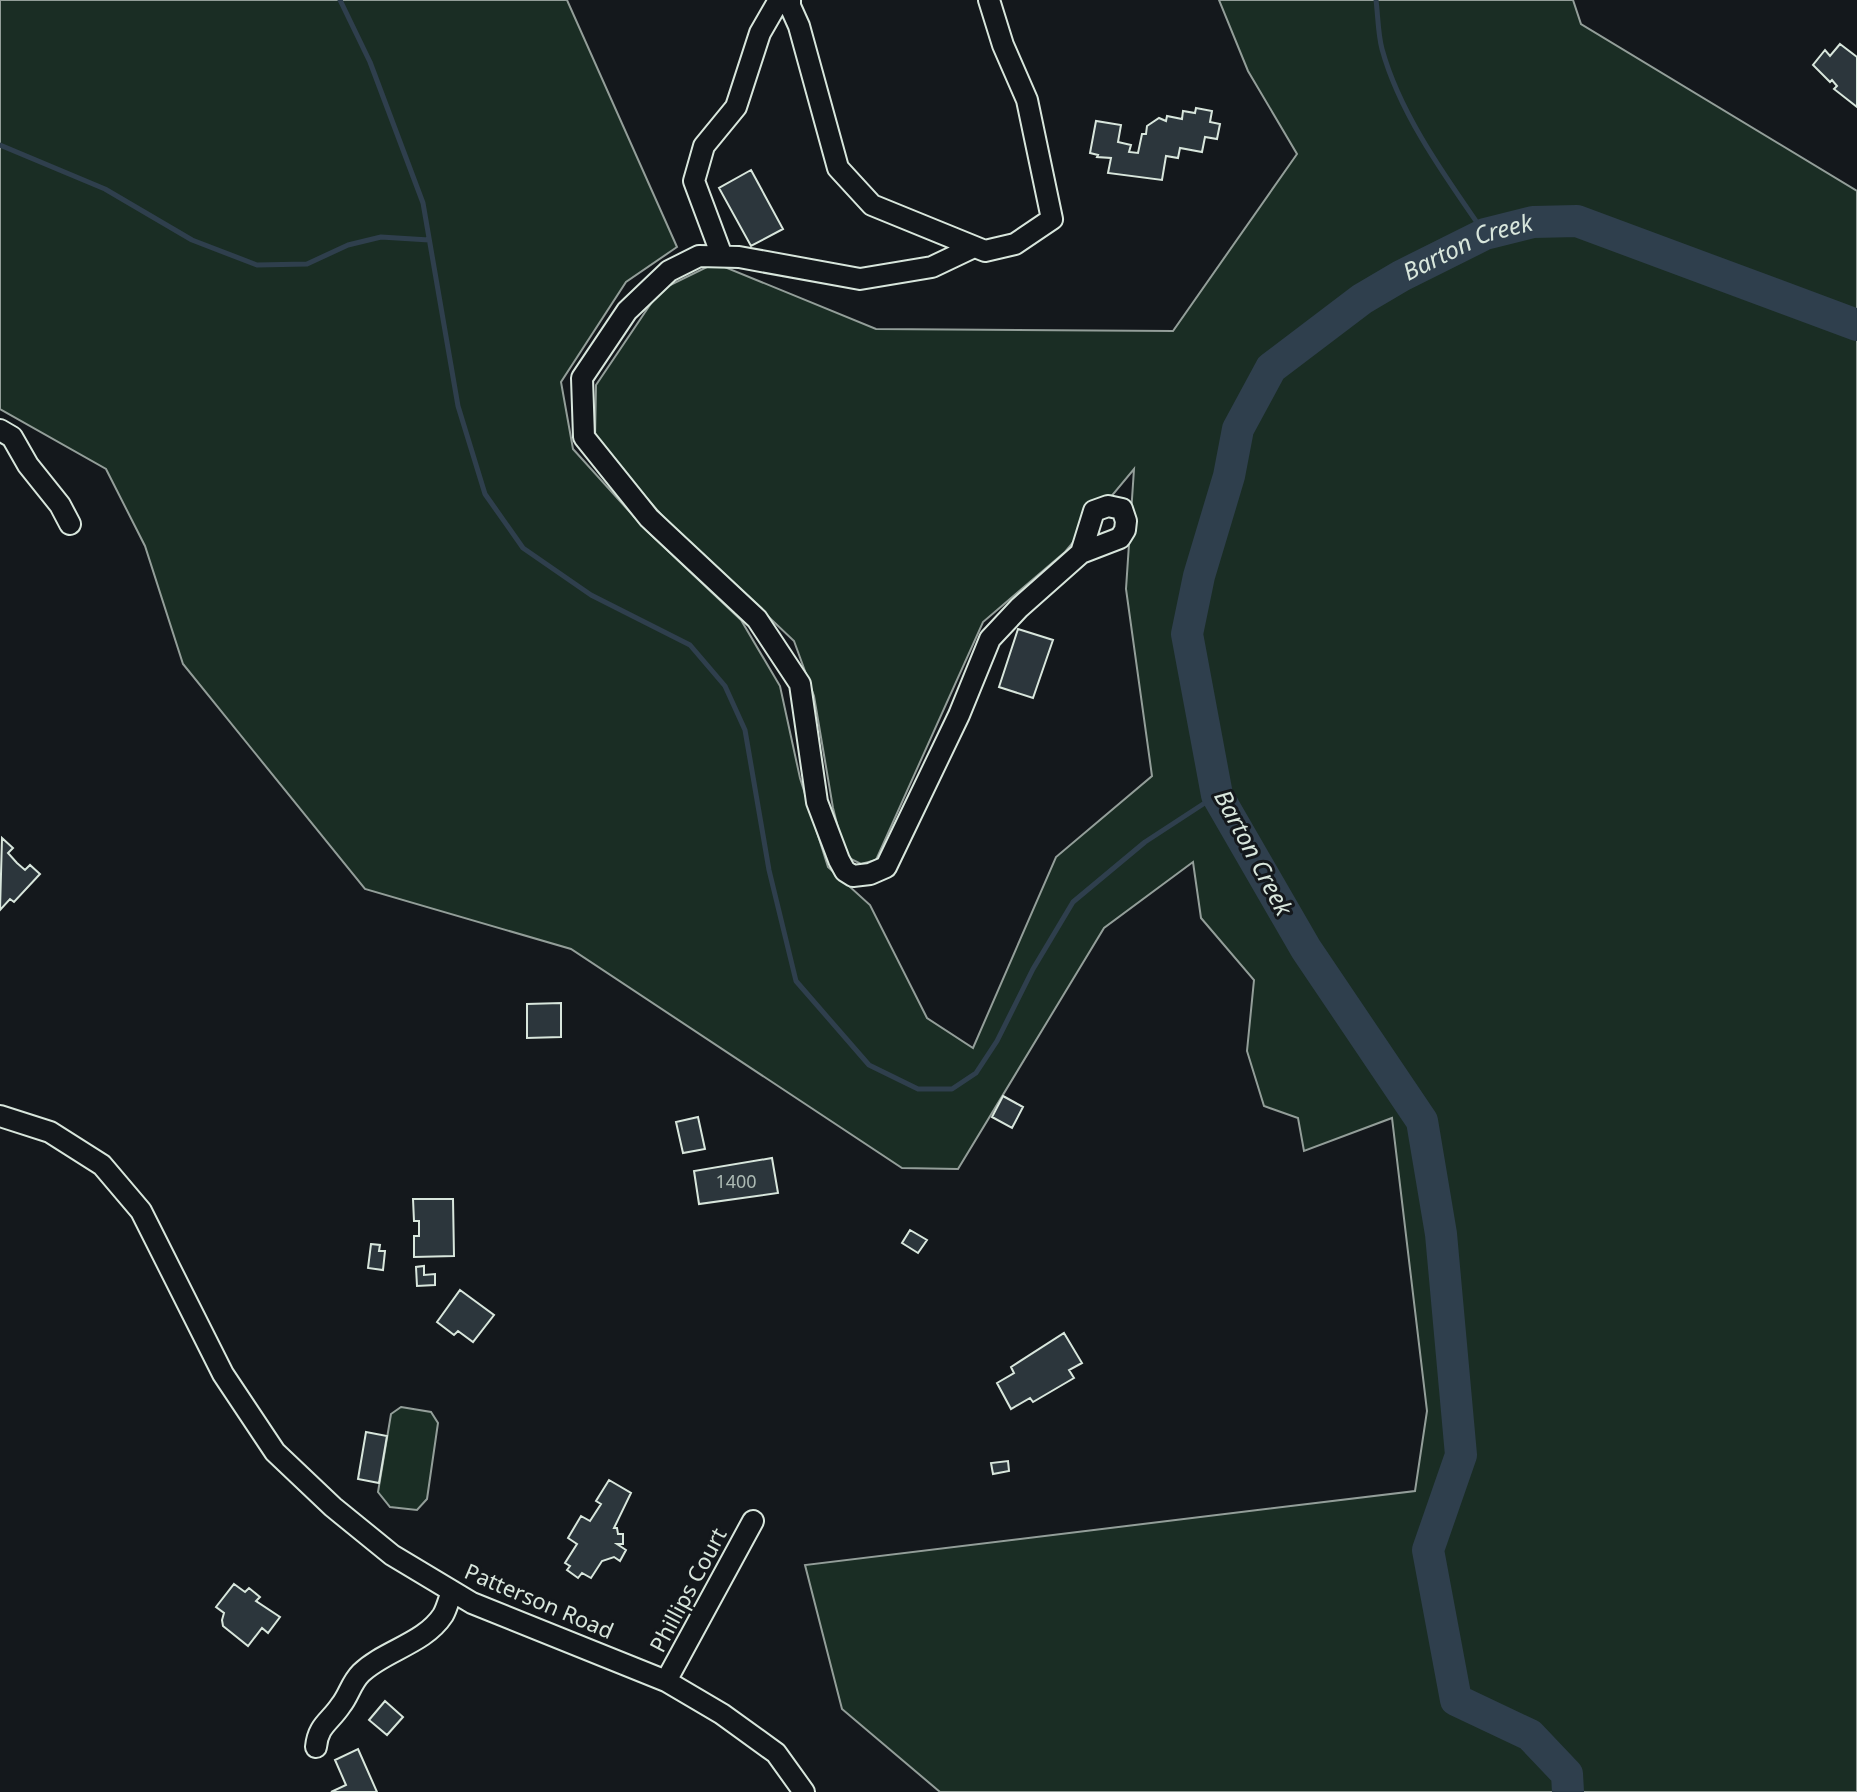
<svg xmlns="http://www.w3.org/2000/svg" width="1857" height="1792" viewBox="0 0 1857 1792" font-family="'Noto Sans',sans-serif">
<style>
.green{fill:#1a2d24;stroke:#939e99;stroke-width:2}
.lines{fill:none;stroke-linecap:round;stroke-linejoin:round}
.stream{stroke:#2f3f4d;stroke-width:5}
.river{stroke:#2f3f4d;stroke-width:32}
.building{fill:#2c363c;stroke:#d8e6dc;stroke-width:2}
.minor-casing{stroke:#d8e6dc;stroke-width:24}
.minor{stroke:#14181c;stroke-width:20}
.labels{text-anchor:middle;stroke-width:6;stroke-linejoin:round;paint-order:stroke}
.number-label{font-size:18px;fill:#adbab4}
.street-label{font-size:22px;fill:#d8e6dc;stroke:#14181c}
.water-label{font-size:24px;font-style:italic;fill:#d8e6dc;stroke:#14181c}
</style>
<rect width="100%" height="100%" fill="#14181c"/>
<path class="green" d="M0,0H567L677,247L626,282L561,382L573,449L647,531L741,620L780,686L800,778L828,867L870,905L927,1018L973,1048L1056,857L1152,776L1126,589L1134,469L1065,552L983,622L876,860L861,864L845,856L833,808L814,696L794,641L665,519L595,439L596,385L660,290L715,263L876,329L1173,331L1297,154L1248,71L1219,0H1573L1581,24L1857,191V1792H940L842,1709L805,1565L1415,1491L1427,1411L1392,1118L1304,1151L1298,1118L1264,1106L1247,1051L1254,980L1201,918L1193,862L1104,928L958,1169L902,1168L571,949L365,889L183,664L145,546L106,469L0,409Z
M401,1407L431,1412L438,1423L427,1499L417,1510L390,1507L378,1492L391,1414Z"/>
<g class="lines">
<path class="stream" d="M340,0L370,62L423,203L458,406L485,494L523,548L591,595L690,645L725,686L745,730L769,870L796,981L869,1065L918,1089H952L976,1073L997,1041L1033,969L1073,902L1145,842L1217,795
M1376,0C1378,16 1378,34 1382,49C1400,115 1447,179 1485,234
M0,145L105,189L192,240L257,265L307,264L348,245L381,237L429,240"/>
<path class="river" id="s1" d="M1568,1792L1567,1774L1530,1735L1456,1700L1428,1550L1461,1455L1441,1234L1422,1121L1306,949L1217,795L1187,634L1199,576L1229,476L1238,429L1271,368L1362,299L1401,276L1485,234L1533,222L1577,221L1857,325"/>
</g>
<path class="building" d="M1840,44L1857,57V107L1834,89L1837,86L1832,80L1830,82L1813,65L1825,50L1830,56Z
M1196,108L1212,111L1210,122L1220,124L1217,139L1205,137L1202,152L1180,148L1178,158L1166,156L1162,180L1108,173L1111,158L1097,157L1098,155L1090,153L1096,121L1121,125L1118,142L1131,145L1129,152L1138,153L1142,134H1146L1147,126L1159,118L1166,121L1167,116L1182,119L1183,111L1195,113Z
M751,170L783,229L751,246L719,188Z
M1018,629L1053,640L1033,698L999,687Z
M2,838L13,848L8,853L17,863L25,870L30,865L40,874L14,902L10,899L0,910Z
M561,1003V1037L527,1038V1004Z
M1003,1096L1023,1107L1012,1128L992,1117Z
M698,1117L705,1149L683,1153L676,1122Z
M772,1158L778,1193L699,1204L694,1171Z
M413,1199H453L454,1256L414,1257V1236H419V1221H414Z
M910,1230L927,1240L918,1253L902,1243Z
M371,1244L380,1245L379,1251H385L383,1270L368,1268Z
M424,1266V1275L435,1274V1285L417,1286L416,1267Z
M460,1290L494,1315L473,1342L458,1331L454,1335L437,1322Z
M1064,1333L1082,1363L1069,1370L1074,1378L1033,1402L1030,1398L1011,1409L997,1383L1014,1373L1011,1367Z
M366,1432L387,1436L379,1483L358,1479Z
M1008,1461L1009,1471L993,1474L991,1463Z
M609,1480L631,1493L614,1528H617L618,1534H623V1544H617L626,1550L620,1561L614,1557L602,1561L591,1578L582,1573L578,1578L567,1570L570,1566L565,1563L577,1544L568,1538L581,1516L590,1521L601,1504L596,1501Z
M234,1584L245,1592L249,1588L260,1597L256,1601L280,1617L268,1633L262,1628L248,1646L223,1626L222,1620L224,1613L216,1607Z
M385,1701L403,1717L387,1735L369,1720Z
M358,1749L377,1792H331L346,1785L335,1760Z"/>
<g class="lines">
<g class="minor-casing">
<path id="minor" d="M790,0V6L799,26L838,168L872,205L985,251L1015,244L1052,219L1027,100L1003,45L989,0
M974,247L932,267L860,279L739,257L699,256L669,271L627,311L582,378L584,437L649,518L757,619L800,684L817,802L839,860L845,871L853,876L870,874L886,867L959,715L990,639L1019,608L1081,553L1120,538L1125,530L1126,521L1122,509L1108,506L1094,511L1081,553
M722,256L694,181L704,146L736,107L760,33L779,0
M0,430L12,437L28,465L60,505L70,524
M0,1116L50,1132L102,1165L141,1211L223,1374L275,1452L333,1507L392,1555L472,1603L666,1681L722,1714L776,1753L804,1792
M666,1681L753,1521
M316,1747C318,1725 330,1722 341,1705C349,1695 351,1683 361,1673C385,1650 424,1644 443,1615C447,1608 449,1599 452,1591"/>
</g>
<use href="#minor" class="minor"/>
</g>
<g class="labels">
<g class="number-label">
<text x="736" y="1188">1400</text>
</g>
<g class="street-label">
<text transform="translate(688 1590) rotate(-62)" y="8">Phillips Court</text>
<text transform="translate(539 1601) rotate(23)" y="8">Patterson Road</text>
</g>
<g class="water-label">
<text dy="8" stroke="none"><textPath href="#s1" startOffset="1806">Barton Creek</textPath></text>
<text transform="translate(1253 853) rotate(62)" y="8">Barton Creek</text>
</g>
</g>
</svg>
